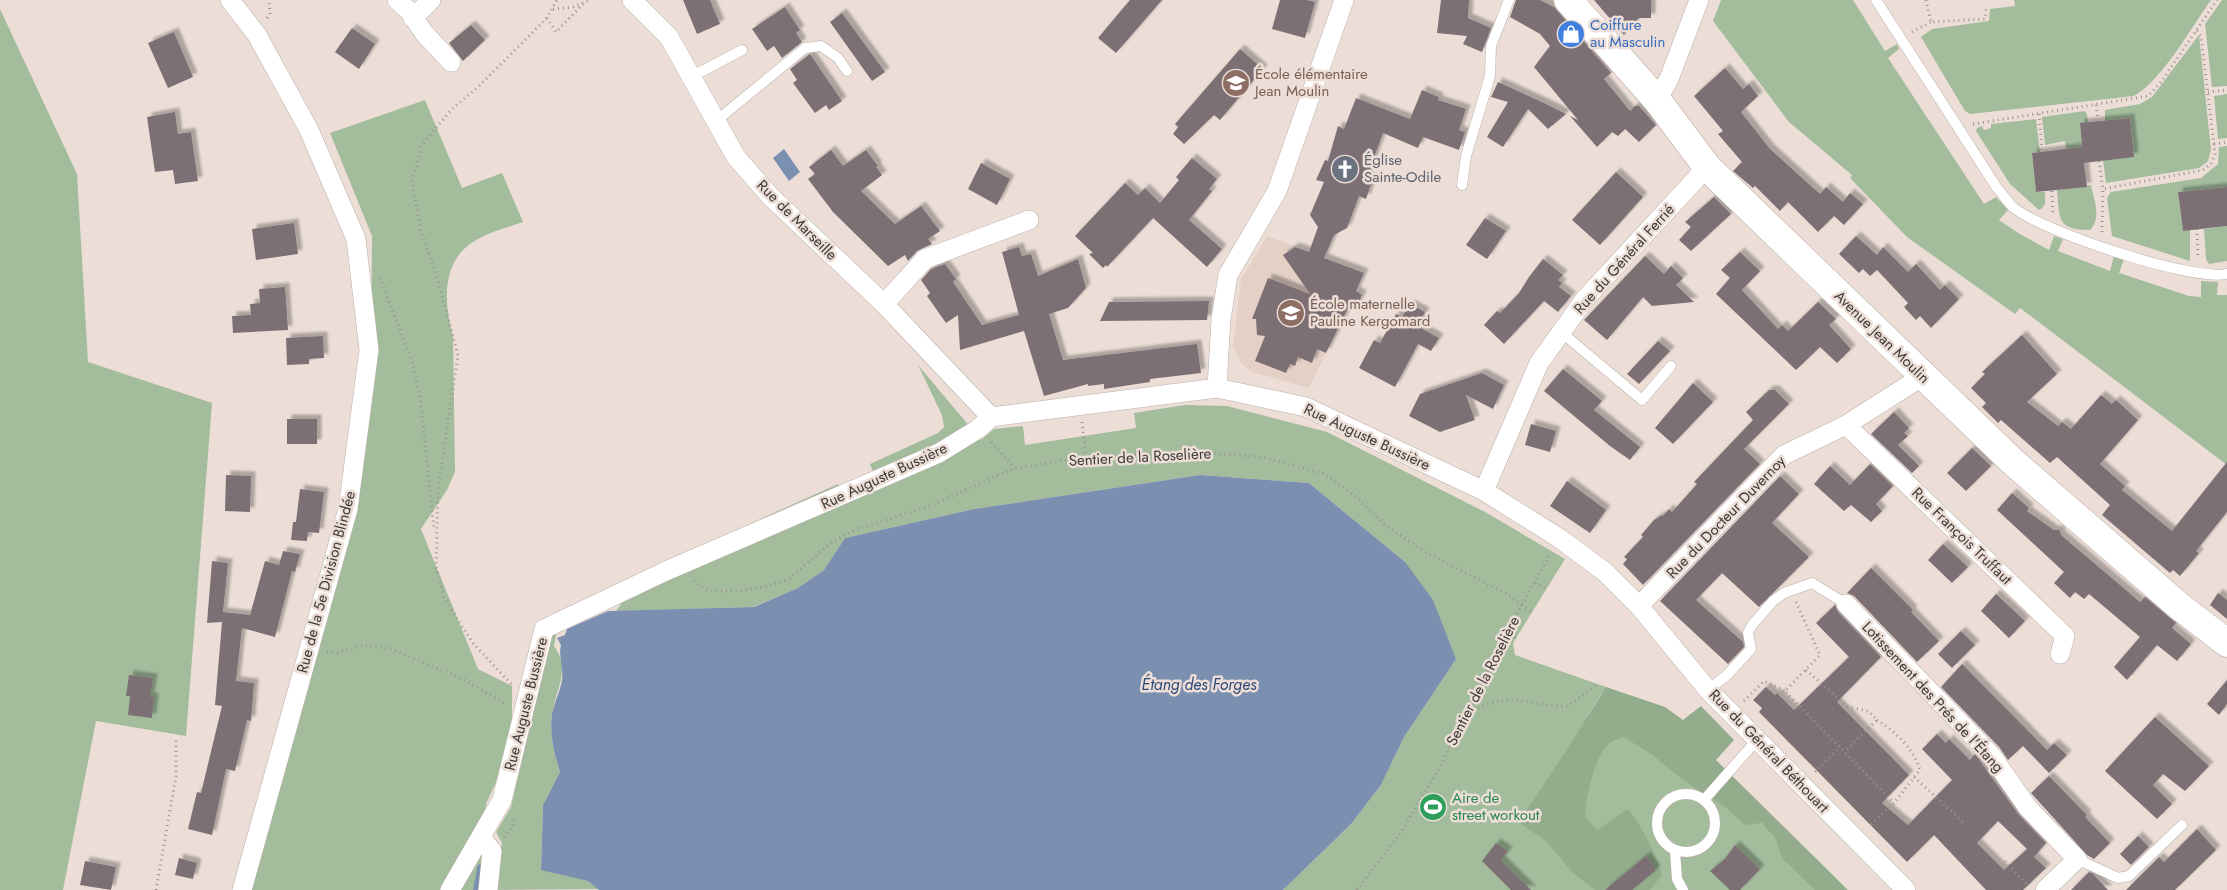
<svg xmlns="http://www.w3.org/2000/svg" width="2227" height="890" viewBox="0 0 2227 890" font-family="Jost,sans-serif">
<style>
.built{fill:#e4d0c5}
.green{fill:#a2bc9c}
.forest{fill:#92ac8c}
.water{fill:#7b8fb0}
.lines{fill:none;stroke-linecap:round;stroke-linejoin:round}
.stream{stroke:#7b8fb0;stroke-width:5.5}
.building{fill:#7d7074;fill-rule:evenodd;filter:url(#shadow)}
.lane-casing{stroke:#bcafa8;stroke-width:11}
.street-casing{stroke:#bcafa8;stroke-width:20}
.secondary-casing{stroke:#bcafa8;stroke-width:29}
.path{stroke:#9d938e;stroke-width:3;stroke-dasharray:1 4;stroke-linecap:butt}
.lane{stroke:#fff;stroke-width:10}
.street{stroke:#fff;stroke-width:19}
.secondary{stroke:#fff;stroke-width:28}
.labels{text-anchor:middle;stroke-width:5;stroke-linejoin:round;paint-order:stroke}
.shop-label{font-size:15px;fill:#366cbe;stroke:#ecded7;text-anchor:start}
.education-label{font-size:15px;fill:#785e54;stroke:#ecded7;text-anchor:start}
.worship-label{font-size:15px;fill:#5b616d;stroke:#ecded7;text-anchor:start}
.street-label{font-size:15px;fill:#3f3a37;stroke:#ecded7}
.leisure-label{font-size:15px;fill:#27864d;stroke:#ecded7;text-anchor:start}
.water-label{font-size:16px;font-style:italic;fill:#2d4a78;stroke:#ecded7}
</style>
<defs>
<filter id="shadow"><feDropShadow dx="4.5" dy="-4.5" stdDeviation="1" flood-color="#0004"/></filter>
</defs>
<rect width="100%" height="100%" fill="#ecded7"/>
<path class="built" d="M1267,236L1364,273L1309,388L1252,372L1241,363L1233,347L1241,279Z"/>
<path class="green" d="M1721,0H1853L1885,51L1897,44L1899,49L1888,58L1984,204L1996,197L2008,210L1999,220L2018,233L2049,250L2054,236L2063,239L2058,251L2110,271L2114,256L2124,259L2119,273L2189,296L2201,297V281L2218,282L2217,295H2227V465L2020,308L2015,314L1907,237L1850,178L1852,175L1789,122L1713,21Z
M2014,0H2211C2190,29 2164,78 2134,96L1970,114L1965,111L1921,37L1932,29L1989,21L1990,9L2015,6Z
M2222,0H2227V86L2212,87L2205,24Z
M0,9L77,174L88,362L212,403L186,736L96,721L63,890H0Z
M2199,35L2211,150L2208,161L2199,168L2106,183L2103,160L2134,156L2130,118L2105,121V110L2140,104L2152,97Z
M2227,94V138L2218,139L2214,96Z
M425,100L462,188L502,173L523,222C509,227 493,231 480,238C441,257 443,300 453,336L455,472L447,490L421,529L478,669L512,686V724L496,782L486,804L479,890H250L371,375L372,236L330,133Z
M2085,111L2087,114L2088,123L2080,124L2082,147L2066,149L2065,141L2045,145L2042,117Z
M2036,119L2040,152L2032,153L2036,192H2045C2045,199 2047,207 2039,210L2010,184L1976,131L1977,128L1982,126L1984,130L1991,128V124Z
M2227,146V187L2178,192L2183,231L2190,230V261L2112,236L2107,198L2111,192L2201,178L2218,164L2219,147Z
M2091,185C2094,201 2102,217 2090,230C2056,230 2060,219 2057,190Z
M2227,226V261L2209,264L2206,259L2204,229Z
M918,365L981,440L994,429L1023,426L1025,445L1136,428L1134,413L1185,405L1227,406L1327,432L1485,512L1565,559L1513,643L1515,655L1606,687L1588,715L1614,706L1844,890H1283L1351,824L1381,785L1404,737L1456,659L1405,562L1309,483L1200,475L974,509L845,538L824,570L798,588L753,607L616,611L643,572L838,484L840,489L874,474L870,464L938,433L944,427L942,415Z
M552,631H557L554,646C571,669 556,689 552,714C549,734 554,753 560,772L543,805L541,869L588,881L599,889L494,890L502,843L496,832L511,807Z"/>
<path class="forest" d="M1606,687L1665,707L1683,720L1701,706L1734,740L1716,760L1848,890H1815L1782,858L1775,837L1761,823L1745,825L1725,807L1683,780L1654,756L1624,737C1620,739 1613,740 1610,743C1594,755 1586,798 1585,817L1597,830L1628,809C1644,829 1654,851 1662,875L1650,890H1595L1573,873L1546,841L1519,822L1566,751Z"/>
<path class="water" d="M784,149L800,172L789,181L773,158Z
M1200,475L1309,483L1405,562L1433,600L1456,659L1404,737L1381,785L1351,824L1283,890H599L588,881L541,870L543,805L560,772C554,753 549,734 552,714C554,703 560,692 562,680C564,668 558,657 561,645L557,638L565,635L567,629L608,611L754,607L798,588L824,570L845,538L974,509Z"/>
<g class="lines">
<path class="stream" d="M476,890L480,867"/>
</g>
<path class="building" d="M683,0H710L720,24L697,34Z
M1130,0H1162L1116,53L1098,38Z
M1280,0H1307L1315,2L1305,38L1272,29Z
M1441,0H1469L1468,18L1491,28L1482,52L1463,44L1467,36L1437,33Z
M1516,0H1540L1554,7L1611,73L1604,79L1630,111L1635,106H1639L1656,125L1639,142L1625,129L1618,136L1612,132L1597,147L1570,116L1578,120L1534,67L1550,46L1540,34L1510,17Z
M1594,0H1651V18H1639L1624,35Z
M785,7L800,30L796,33L802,42L782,58L774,46L767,51L752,29Z
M842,13L885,72L872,81L830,22Z
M471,25L485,40L463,61L449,43Z
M352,28L375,44L359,69L335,52Z
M174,32L193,77L168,88L148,43Z
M1240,49L1263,69L1220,120L1214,115L1184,144L1173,134L1178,127L1175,124Z
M810,54L842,101L829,110L826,105L815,113L793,83L797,80L790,69Z
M1725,68L1743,89L1749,84L1758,96L1741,112L1770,149L1820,194L1826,187L1843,202L1850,193L1863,204L1844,225L1834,216L1818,232L1788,202L1780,211L1755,186L1753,188L1733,171L1742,162L1718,134L1723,131L1694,96Z
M1498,82L1544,103L1566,114L1548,129L1528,109L1503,147L1487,137L1508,102L1491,97Z
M1422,90L1439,97L1438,100L1466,109L1459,130L1465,132L1459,150L1423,137L1418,148L1383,133L1367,176L1373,178L1366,199L1359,196L1347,228L1334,235L1324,258L1364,273L1356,291L1362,295L1355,309L1349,306L1326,353L1317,349L1312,363L1298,357L1295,366L1290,364L1286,373L1255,361L1265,336L1257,335L1256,319H1252L1268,278L1310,294L1283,255L1295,247L1309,252L1318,227L1310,215L1324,182L1316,180L1325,160L1328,161L1338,126L1344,129L1356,98L1410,119Z
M175,112L178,134L191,132L198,181L175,184L173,170L155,172L147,117Z
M2130,118L2134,157L2084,163L2087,187L2036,192L2032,153L2082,147L2080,123Z
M831,150L843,166L866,150L878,166L876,167L882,175L861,191L895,224L921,206L940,231L928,239L932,244L917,251L908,261L905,255L888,266L833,212L808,179L815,174L809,167Z
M1192,158L1217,179L1209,189L1212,191L1189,220L1222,249L1207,267L1153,218L1107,267L1106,265L1103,268L1089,254L1093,253L1075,236L1125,183L1138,195L1145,188L1160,203L1179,180L1176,177Z
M981,163L1010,179L997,205L968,189Z
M1616,172L1643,197L1600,245L1572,220Z
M2227,187V226L2183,231L2178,192Z
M1714,197L1731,214L1691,251L1679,240L1691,227L1685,222Z
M1485,218L1506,231L1487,259L1466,245Z
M294,223L298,254L256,260L252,229Z
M1856,236L1877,255L1883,247L1908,272L1916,264L1940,290L1945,285L1959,299L1931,328L1920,316L1916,320L1904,307L1908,303L1877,270L1870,276L1863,269L1859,273L1839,254Z
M1019,247L1022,256L1031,254L1038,276L1078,259L1086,288L1068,308L1049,314L1063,360L1197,344L1201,373L1150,379V382L1104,389V384L1088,386V384L1044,396L1024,331L960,350L958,315L946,323L927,296L930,293L921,280L931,269L945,264L956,279L953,282L982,325L1019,315L1002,252Z
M1740,252L1760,271L1742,290L1778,329L1782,325L1788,331L1818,302L1836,319L1829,325L1851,349L1837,363L1820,347L1796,370L1716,294L1730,278L1721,270Z
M1645,256L1664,274L1671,266L1683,278L1676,285L1694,302L1652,306L1643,297L1607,340L1584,320Z
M1543,259L1563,275L1558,280L1562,283L1559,287L1571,296L1558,312L1544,301L1504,344L1484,325L1497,311L1500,313L1519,293L1529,277Z
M285,287L288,330L233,333L232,316L251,315L250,304L260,303L259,289Z
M1209,301L1207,320L1100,321L1109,302Z
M1410,304L1425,312L1417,326L1439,338L1431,351L1418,344L1395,387L1359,368L1374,340L1380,343L1396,314L1402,317Z
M2022,335L2057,374L2027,402L2058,426L2062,422L2071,429L2101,395L2112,404L2116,400L2138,420L2100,464L2125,486L2122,490L2172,531L2227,462V512L2196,551L2199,553L2180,576L2173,570L2170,573L2102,515L2110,505L2057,457L2050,463L2001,420L1998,423L1982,407L1986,403L1971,388L1985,374L1982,372Z
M323,336L324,358L309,359V364L287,365L286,338Z
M1658,341L1670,351L1639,384L1627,374Z
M1563,369L1602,401L1594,410L1640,447L1630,460L1610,446L1544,391Z
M1482,373L1504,385L1493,409L1466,395L1475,420L1440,432L1409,416L1420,394Z
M1693,383L1713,402L1673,444L1655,428Z
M1769,390H1775L1789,404L1744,449L1760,464L1643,585L1623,564L1627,559L1624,557L1643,537L1641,535L1654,520L1662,515L1663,516L1669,509L1672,512L1697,484L1694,482L1753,420L1746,412Z
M1894,412L1909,428L1904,433L1908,436L1898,445L1919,466L1912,473L1871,434Z
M287,419H317V444H287Z
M1531,424L1556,431L1550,452L1525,445Z
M1972,448L1991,466L1966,491L1947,473Z
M1870,464L1893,486L1876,504L1882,511L1871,522L1851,505L1844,511L1814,484L1830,466L1850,485Z
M226,475L251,476L250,512L225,511Z
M1780,476L1799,494L1772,523L1809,557L1759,607L1722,573L1696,600L1743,642L1744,647L1728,664L1660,601Z
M1567,481L1606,510L1590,533L1550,506Z
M300,489L324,492L319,533L308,532L307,541L291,540L293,522H296Z
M2012,493L2029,508L2027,511L2054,530H2060L2061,535L2140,602L2145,597L2176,623L2172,628L2191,644L2177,661L2157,645L2127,680L2114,667L2140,637L2089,594L2084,599L2075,592L2070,598L2054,583L2064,572L1997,510Z
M1943,544L1968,567L1952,583L1928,560Z
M283,551L300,554L295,572L292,571L275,637L242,628L236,681L254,683L251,721L247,720L235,771L226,769L212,835L188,829L197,792L201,793L222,706L215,705L222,622L207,623L212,561L228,563L223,612L250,615L265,561L279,565Z
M1871,568L1913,610L1911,612L1939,641L1917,662L1854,596L1847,593Z
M2218,593L2227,600V619L2210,605Z
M1996,594L2025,621L2009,638L1981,611Z
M1835,605L1838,612L1881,657L1837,702L1909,775L1882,803L1908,825L1952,780L1922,749L1937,734L1946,743L1949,739L1970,760L1975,754L2019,815L2046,843L2034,857L2046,868L2023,890H1986L1934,835L1907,862L1759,712L1762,708L1753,700L1766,687L1775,695L1777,693L1794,710L1849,657L1816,623ZM1998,821L2027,849L2004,870L1977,843Z
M1961,631L1975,645L1952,668L1938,654Z
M1962,664L2047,750L2054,743L2067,755L2049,773L2023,746L2008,760L1999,747L1941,687Z
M129,675L153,678L150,697H154L152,718L128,715L130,696H126Z
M2227,680V704L2219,715L2207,704Z
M2155,717L2209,766L2185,791L2163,774L2153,785L2172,804L2157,819L2105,771Z
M2049,776L2087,815L2085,817L2110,843L2094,859L2087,855L2031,793Z
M2197,829L2216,850L2175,890H2126L2159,857L2164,862Z
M2138,836L2149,847L2131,865L2120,854Z
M1496,843L1508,851L1501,860L1531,890H1511L1482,861Z
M1735,845L1760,869L1740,890H1730L1710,871L1724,860Z
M1646,856L1656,870L1632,890H1605Z
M179,858L197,863L193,879L175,875Z
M85,861L116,867L111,890L80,885Z
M2089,872L2093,874L2108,890H2071Z"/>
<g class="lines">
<g class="lane-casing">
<path id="lane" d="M1876,0L1997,188C2003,194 2008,203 2014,208C2044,232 2190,281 2227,274
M691,77L742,50
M716,121L805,48L821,46L838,58L847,71
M1462,185L1466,156L1490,76L1491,46L1509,0
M1561,332L1642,400L1671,366
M1708,690L1727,675L1751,649L1748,633L1752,625L1773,601L1784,593L1812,583L1846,604
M1657 823a29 29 0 1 1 58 0a29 29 0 1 1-58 0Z
M1704,800L1757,740
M1675,851L1677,879L1683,890
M2077,859L2118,878L2129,876L2182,825"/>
</g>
<g class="street-casing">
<path id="street" d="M230,0L257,35L309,130L356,239L369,350L348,509L242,890
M397,0L409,11L424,33L451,62
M632,0L669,37L736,157L770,196L884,304L991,417
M413,18L431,0
M1657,100L1669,79L1699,0
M884,304L925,259L1029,220
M1217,388L1221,319L1228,275L1277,191L1344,0
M1846,425L2065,636L2060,654
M1484,491L1539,363L1585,299L1707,167
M1846,604L1991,755L2028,808L2077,859L2045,890
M1639,606L1784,455L1846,425L1923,376
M481,837L492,851L488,890
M450,890L502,800L544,629L666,571L939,453L978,429L991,417L1217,388L1306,407L1484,491L1559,538L1605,572L1639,606L1708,690L1906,890"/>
</g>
<g class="secondary-casing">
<path id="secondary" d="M1568,0L1657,100L1707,167L2013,462L2179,606L2227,643"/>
</g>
<path class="path" d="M1926,0L1931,22L1985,19L1986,9
M553,9L573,7L589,0
M267,18L270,14L269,0
M547,18L556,32L584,3
M1912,32L1931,22
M2208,92L2227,90
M2096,105L2098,121
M2039,114L2042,151
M1973,124L2148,96L2161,82L2217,0
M2214,144L2227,142
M2099,161L2103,189
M2052,191L2053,214
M2197,229L2198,259
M2102,232L2103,189L2203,170L2211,164L2215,154L2201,36L2196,30
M380,278L412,361L420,397L434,530
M1082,422L1086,457
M991,442L1015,468
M694,581L708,591H739L765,587L789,579L832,542L857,529L927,507L1015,468L1086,457L1198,452L1262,457L1322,473L1353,494L1385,525L1425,552L1505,593L1533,613
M1535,583L1547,590
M1796,602L1820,655L1785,691L1894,803L1869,826
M1506,633L1517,638
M327,651L337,653L364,645L391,649L463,679L507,705
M1806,670L1848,707L1868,711L1877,720L1844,752
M511,684L473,643L457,619L444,597L436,567L438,489L458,355L436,273L421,232L412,181L422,145L451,110L479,86L546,19L557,0
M1744,701L1764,681L1785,691
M1469,712L1491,703L1511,699L1548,705L1568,706L1598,684
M1877,720C1895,731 1914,749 1920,770L1894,803
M1815,772L1840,747
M1914,777L1964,823
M504,837L513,827L515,817
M2005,861L2028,886
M156,890L176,776V739
M1357,890L1401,832L1440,767L1506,633L1551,553"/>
<use href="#lane" class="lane"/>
<use href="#street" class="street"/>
<use href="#secondary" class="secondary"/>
</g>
<defs>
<g id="shop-disc" transform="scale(1.4375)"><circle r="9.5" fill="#3f7fe0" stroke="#ecded7"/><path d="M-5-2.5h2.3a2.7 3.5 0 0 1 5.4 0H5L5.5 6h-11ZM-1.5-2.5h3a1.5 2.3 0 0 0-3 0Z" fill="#fff"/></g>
<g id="school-disc" transform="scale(1.4375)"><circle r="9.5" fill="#8d6e63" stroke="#ecded7"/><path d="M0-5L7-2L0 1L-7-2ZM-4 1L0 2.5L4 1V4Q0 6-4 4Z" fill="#fff"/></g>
<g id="church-disc" transform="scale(1.4375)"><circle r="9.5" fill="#6b7280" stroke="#ecded7"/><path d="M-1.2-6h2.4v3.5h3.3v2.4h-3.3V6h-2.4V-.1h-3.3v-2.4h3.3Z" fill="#fff"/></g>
<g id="stadium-disc" transform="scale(1.4375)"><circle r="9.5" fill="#2e9e5b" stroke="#ecded7"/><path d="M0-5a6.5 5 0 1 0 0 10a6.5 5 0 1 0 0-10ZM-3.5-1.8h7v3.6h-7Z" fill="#fff"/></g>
</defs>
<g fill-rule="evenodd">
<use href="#shop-disc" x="1571" y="34"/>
<use href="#school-disc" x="1236" y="83"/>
<use href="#church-disc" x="1345" y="169"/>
<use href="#school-disc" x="1291" y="313"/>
<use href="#stadium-disc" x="1433" y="807"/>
</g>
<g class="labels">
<g class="shop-label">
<text x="1590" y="30">Coiffure<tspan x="1590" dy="17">au Masculin</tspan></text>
</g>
<g class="education-label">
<text x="1255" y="79">École élémentaire<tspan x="1255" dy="17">Jean Moulin</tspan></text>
<text x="1310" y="309">École maternelle<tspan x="1310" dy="17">Pauline Kergomard</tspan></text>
</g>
<g class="worship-label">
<text x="1364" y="165">Église<tspan x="1364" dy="17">Sainte-Odile</tspan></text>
</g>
<g class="street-label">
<text transform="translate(797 220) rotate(45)" y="5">Rue de Marseille</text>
<text transform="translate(1624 259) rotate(-48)" y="5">Rue du Général Ferrié</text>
<text transform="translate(1882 337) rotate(44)" y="5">Avenue Jean Moulin</text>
<text transform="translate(1367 437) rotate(25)" y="5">Rue Auguste Bussière</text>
<text transform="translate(1140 457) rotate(-3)" y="5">Sentier de la Roselière</text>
<text transform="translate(884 476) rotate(-25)" y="5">Rue Auguste Bussière</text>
<text transform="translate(1726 517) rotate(-46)" y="5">Rue du Docteur Duvernoy</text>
<text transform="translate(1962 536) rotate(44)" y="5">Rue François Truffaut</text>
<text transform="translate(326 582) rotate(-75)" y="5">Rue de la 5e Division Blindée</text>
<text transform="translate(1483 681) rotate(-63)" y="5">Sentier de la Roselière</text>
<text transform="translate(1933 697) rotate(47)" y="5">Lotissement des Prés de l'Étang</text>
<text transform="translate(526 704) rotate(-76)" y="5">Rue Auguste Bussière</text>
<text transform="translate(1769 751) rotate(46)" y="5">Rue du Général Béthouart</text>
</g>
<g class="leisure-label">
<text x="1452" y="803">Aire de<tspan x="1452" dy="17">street workout</tspan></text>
</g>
<g class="water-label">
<text x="1199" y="690">Étang des Forges</text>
</g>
</g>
</svg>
